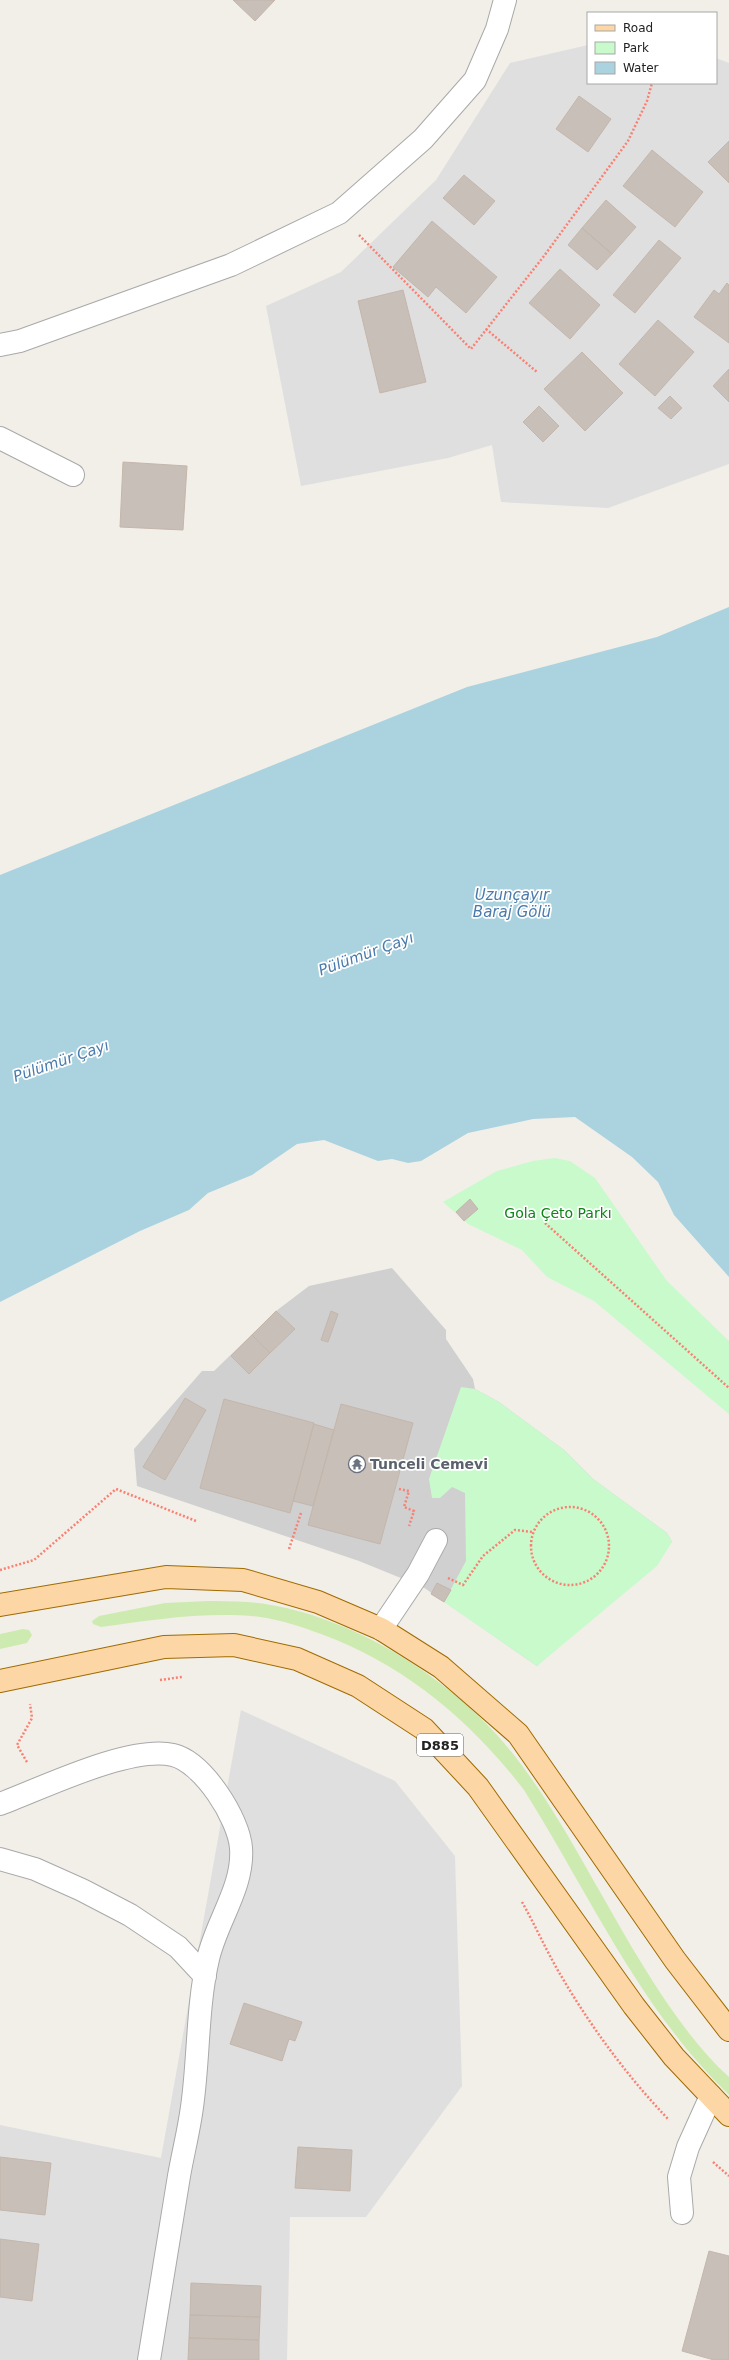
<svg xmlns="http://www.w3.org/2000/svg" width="729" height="2360" viewBox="0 0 729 2360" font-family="'DejaVu Sans',sans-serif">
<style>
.residential{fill:#e0dfdf}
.religious{fill:#d0d0d0}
.grass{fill:#cdebb0}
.park{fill:#c8facc}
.water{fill:#aad3df}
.building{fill:#c7bfb8;stroke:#c4b6ab}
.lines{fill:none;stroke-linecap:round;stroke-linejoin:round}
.minor-casing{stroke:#a9a9a9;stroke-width:24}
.major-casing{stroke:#a06b00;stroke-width:24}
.path{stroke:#fa8072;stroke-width:2.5;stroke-dasharray:2 2;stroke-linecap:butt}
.minor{stroke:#fff;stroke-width:22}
.major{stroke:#fcd6a4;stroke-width:22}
.labels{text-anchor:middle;stroke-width:3.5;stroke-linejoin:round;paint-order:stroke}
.shield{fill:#fff;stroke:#646464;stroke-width:1}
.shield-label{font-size:13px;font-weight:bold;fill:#222}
.park-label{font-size:14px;fill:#0c8416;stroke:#fff}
.worship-label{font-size:14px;font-weight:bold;fill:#5b616d;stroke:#fff;text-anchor:start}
.water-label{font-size:15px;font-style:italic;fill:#4a7aab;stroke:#fff}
</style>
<rect width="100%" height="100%" fill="#f2efe9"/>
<path class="residential" d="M588,45V83H716V58L729,63V464L608,508L501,502L492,445L448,458L301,486L266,306L341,272L436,180L510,63Z
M241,1710L395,1781L455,1856L462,2086L366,2217H290L287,2360H0V2125L161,2158Z"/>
<path class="religious" d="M392,1268L446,1330V1339L473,1379L475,1389L499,1402L564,1450L593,1479L667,1533L672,1542L537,1666L423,1587L359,1561L137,1486L134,1449L202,1371H214L276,1311L309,1286Z"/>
<path class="grass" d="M207,1601C220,1601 234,1601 248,1602C339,1610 436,1668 497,1735C540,1783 571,1841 603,1897C636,1955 679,2032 729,2077V2095C639,2008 590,1895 524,1790C470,1720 405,1665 321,1634C302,1627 281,1620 260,1617C208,1611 153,1620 101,1627L93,1624L92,1621L99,1616L165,1603Z
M23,1629L29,1630L32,1635L27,1643L0,1649V1634Z"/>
<path class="park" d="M555,1158L570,1161L595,1178L667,1281L729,1341V1414L594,1301L547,1277L522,1250L468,1224L443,1202L497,1171L533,1161Z
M461,1387L475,1389L499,1402L564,1450L593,1479L667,1533L672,1542L657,1566L537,1666L444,1602L466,1561L465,1493L452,1487L440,1498H432L429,1479Z"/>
<path class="water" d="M729,607V1277L674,1215L658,1182L632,1157L575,1117L533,1119L468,1133L421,1161L408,1163L392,1159L378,1161L324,1140L297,1144L252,1175L208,1193L189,1210L140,1231L0,1302V875L467,687L657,637Z"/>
<path class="building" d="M233,0H275L255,21Z
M579,96L611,119L588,152L556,129Z
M729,141V183L708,162Z
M652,150L703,192L675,227L623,186Z
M464,175L495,201L474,225L443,198Z
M606,200L636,227L612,254L582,228Z
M432,221L497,277L466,313L436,287L428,297L393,267Z
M582,228L612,254L597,270L568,245Z
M659,240L681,258L635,313L613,295Z
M560,269L600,305L570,339L529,303Z
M727,283L729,285V343L694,317L714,290L719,294Z
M403,290L426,382L380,393L358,301Z
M658,320L694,352L655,396L619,364Z
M582,352L623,393L585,431L544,389Z
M729,369V402L713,386Z
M670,396L682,408L671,419L658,408Z
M539,406L559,426L543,442L523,422Z
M123,462L187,466L183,530L120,527Z
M470,1199L478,1209L464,1221L456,1212Z
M276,1311L295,1329L270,1353L252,1335Z
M331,1311L338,1314L328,1342L321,1340Z
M252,1335L270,1353L249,1374L231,1356Z
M185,1398L206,1410L165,1480L143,1467Z
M224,1399L314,1423L290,1513L200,1488Z
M341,1404L413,1423L380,1544L308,1525Z
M314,1424L334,1430L313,1506L293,1501Z
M437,1583L451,1590L444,1602L431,1594Z
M244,2003L302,2022L295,2041L289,2039L282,2061L230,2044Z
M298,2147L352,2150L350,2191L295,2188Z
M0,2157L51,2163L45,2215L0,2210Z
M0,2239L39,2244L32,2301L0,2297Z
M709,2251L729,2256V2360H714L682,2351Z
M191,2283L261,2286L260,2317L190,2315Z
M190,2315L260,2317L259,2340L189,2338Z
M189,2338L259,2340V2360H188Z"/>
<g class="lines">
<g class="minor-casing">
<path id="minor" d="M0,345L20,341L231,265L339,213L423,139L475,80L497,29L505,0
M0,438L73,475
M381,1629L418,1574L436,1540
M0,1804C43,1788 130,1745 173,1755C203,1762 239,1819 241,1848C244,1887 216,1922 208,1959C197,2006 199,2058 192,2107C189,2130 183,2153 179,2176C169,2237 159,2299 149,2360
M0,1859L35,1869L82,1890L130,1915L178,1947L205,1976
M682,2213L679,2177L688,2147L711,2096"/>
</g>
<g class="major-casing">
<path id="major" d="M0,1605L166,1577L243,1580L318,1602L381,1629L441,1667L518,1734L675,1960L729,2030
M0,1681L164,1647L234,1645L297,1659L358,1686L424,1729L478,1787L634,2006L674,2057L729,2115"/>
</g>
<path class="path" d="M359,235L471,349L544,256L628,141L647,101L652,83
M486,329L537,372
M545,1223L729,1388
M399,1489L409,1491L404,1507L414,1511L409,1526
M531 1546a39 39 0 1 1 78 0a39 39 0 1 1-78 0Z
M289,1549L301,1513
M0,1570L34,1560L116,1489L196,1521
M448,1578L463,1585L483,1556L515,1530L533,1532
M160,1680L182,1677
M27,1762L17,1745L32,1718L30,1704
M522,1902C535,1925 546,1950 560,1974C591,2027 627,2076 669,2120
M713,2162L729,2176"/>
<use href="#minor" class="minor"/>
<use href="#major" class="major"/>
</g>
<defs>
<g id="temple-ring" transform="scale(0.9)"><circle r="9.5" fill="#fff" stroke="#6b7280" stroke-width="1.5"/><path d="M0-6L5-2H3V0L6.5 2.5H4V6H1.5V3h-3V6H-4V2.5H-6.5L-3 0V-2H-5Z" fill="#6b7280"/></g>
</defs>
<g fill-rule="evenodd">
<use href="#temple-ring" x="357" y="1464"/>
</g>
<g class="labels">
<rect class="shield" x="417" y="1734" width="46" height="22" rx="3"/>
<g class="shield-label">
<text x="440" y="1750">D885</text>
</g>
<g class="park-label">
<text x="558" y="1218">Gola Çeto Parkı</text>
</g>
<g class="worship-label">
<text x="370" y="1469">Tunceli Cemevi</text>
</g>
<g class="water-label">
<text x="512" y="900">Uzunçayır<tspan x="512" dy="17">Baraj Gölü</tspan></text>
<text transform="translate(366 954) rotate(-20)" y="5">Pülümür Çayı</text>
<text transform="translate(61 1061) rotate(-19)" y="5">Pülümür Çayı</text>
</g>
</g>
<rect x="587" y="12" width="130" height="72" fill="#ffffff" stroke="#a7a7a7"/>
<rect x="595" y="25" width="20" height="6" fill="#fcd6a4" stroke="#a7a7a7"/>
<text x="623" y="32" font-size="12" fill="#222222">Road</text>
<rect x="595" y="42" width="20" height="12" fill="#c8facc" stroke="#a7a7a7"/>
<text x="623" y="52" font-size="12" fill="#222222">Park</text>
<rect x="595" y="62" width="20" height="12" fill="#aad3df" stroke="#a7a7a7"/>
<text x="623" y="72" font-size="12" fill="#222222">Water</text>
</svg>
